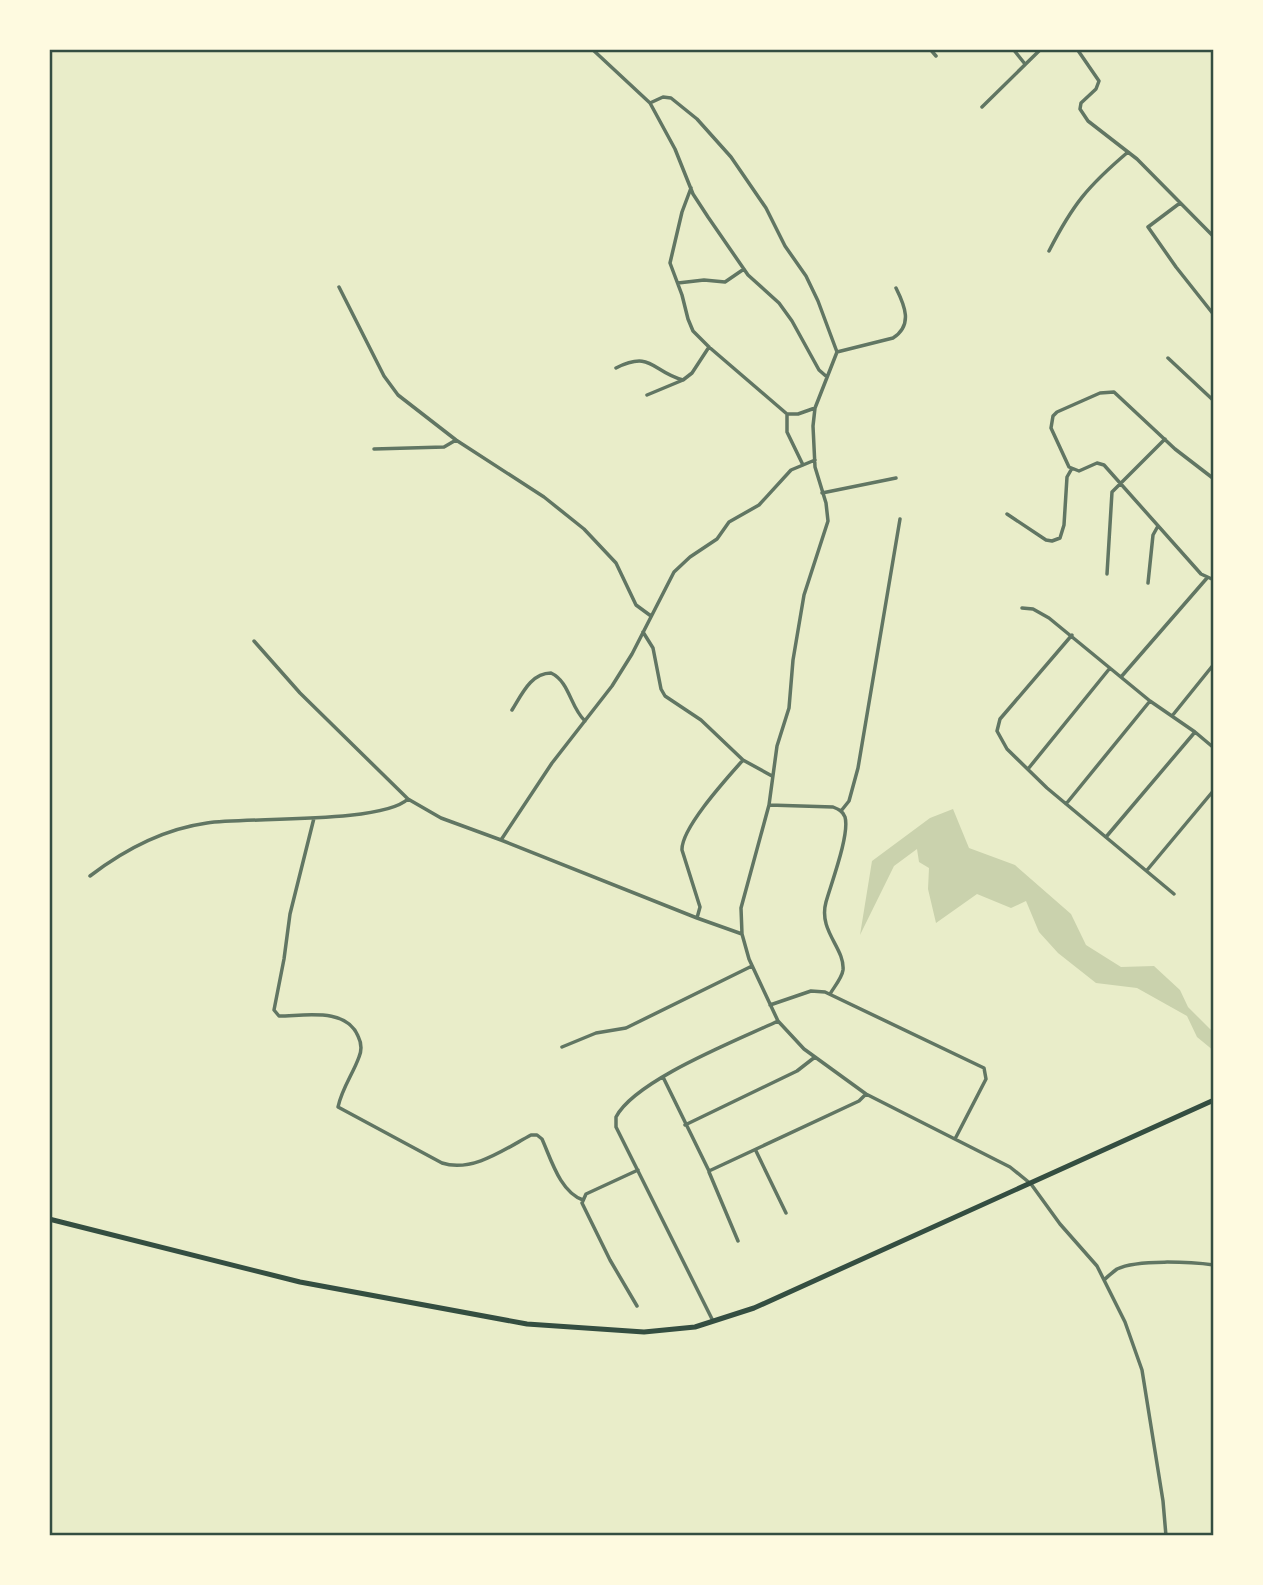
<svg xmlns="http://www.w3.org/2000/svg" width="1263" height="1585" viewBox="0 0 1263 1585" font-family="'Nunito Sans',sans-serif">
<style>
.green{fill:#cad2ad}
.lines{fill:none;stroke-linecap:round;stroke-linejoin:round}
.minor{stroke:#617663;stroke-width:3.5}
.secondary{stroke:#344e41;stroke-width:5}
.neatline{fill:none;stroke:#344e41;stroke-width:2.5}
</style>
<rect width="100%" height="100%" fill="#e9edc9"/>
<path class="green" d="M953,809L969,848L1015,865L1071,914L1086,945L1121,967L1154,966L1180,990L1188,1007L1214,1033V1051L1197,1037L1187,1016L1137,988L1096,983L1058,953L1039,932L1026,901L1011,908L977,894L936,923L928,889L929,868L919,862L917,849L894,866L860,935L872,861L930,818Z"/>
<g class="lines">
<path class="minor" d="M592,49L650,103L663,97L671,98L697,119L731,157L766,208L785,246L806,276L818,301L837,352L815,408L813,426L815,467L826,503L828,521L804,595L793,660L789,708L777,746L769,805L741,908L742,934L749,959L778,1021L804,1049L866,1094L1010,1167L1031,1184L1060,1224L1097,1266L1125,1322L1142,1370L1163,1501L1166,1536
M930,49L936,56
M1013,49L1025,64
M1077,49L1099,81L1096,89L1081,103L1080,109L1088,121L1137,159L1214,237
M650,103L675,149L693,194L708,217L748,275L779,303L792,321L819,370L827,377
M982,107L1041,49
M691,188L682,212L670,263L682,295L688,319L693,331L709,347L787,414H798L815,408
M1180,203L1148,227L1176,267L1214,315
M1049,251C1073,204 1088,186 1128,152
M678,283L704,280L725,282L744,269
M339,287L384,376L398,395L456,440L544,497L584,529L616,563L636,605L651,616
M837,352L893,338C913,325 905,306 896,288
M1168,358L1214,401
M616,368C652,350 652,372 683,380L692,373L709,347
M647,395L683,380
M787,415V432L803,465
M374,449L444,447L456,440
M1214,479L1175,449L1114,392L1100,393L1057,412L1053,416L1051,428L1069,467L1079,471L1097,463L1104,465L1201,574L1214,580
M822,493L896,478
M1007,514L1046,540L1052,541L1060,538L1064,525L1067,477L1071,470
M1107,574L1112,492L1165,439
M1148,583L1153,535L1158,526
M1022,608L1033,609L1049,618L1150,701L1195,732L1214,748
M643,632L653,648L661,689L665,696L701,720L743,760L772,776
M1072,635L1000,719L997,731L1007,749L1047,788L1174,894
M254,641L300,693L408,799L441,818L501,840L552,763L612,686L632,654L674,572L690,557L717,539L729,522L759,505L791,470L815,460
M1121,677L1207,578
M512,710C522,694 531,673 551,673C570,682 570,707 585,721
M1172,716L1214,664
M1028,769L1110,668
M1066,804L1150,701
M769,805L833,807C838,809 843,811 845,817C850,834 831,884 826,902C818,931 845,948 843,970C842,978 834,987 830,994
M841,811L849,801L858,768L900,519
M314,818L290,914L284,959L274,1010L279,1016C304,1016 346,1007 358,1036C361,1042 362,1050 359,1057C353,1074 342,1088 338,1107L442,1163C472,1173 505,1149 531,1135H537L542,1139C551,1159 560,1192 583,1200
M1106,837L1195,732
M501,840L697,918L742,934
M1148,869L1214,790
M90,876C124,850 164,829 207,823C248,817 381,824 408,799
M697,918L700,907L682,850C681,828 728,777 743,760
M770,1005L811,991L825,992L984,1068L986,1079L955,1139
M562,1047L596,1033L626,1028L752,966
M663,1077L709,1171L859,1101L866,1094
M685,1125L797,1071L815,1057
M756,1151L786,1213
M709,1172L738,1241
M1104,1280C1108,1276 1113,1272 1117,1269C1137,1259 1191,1262 1214,1265
M637,1306L610,1260L582,1203L586,1194L638,1170
M713,1321L616,1127V1117C635,1080 738,1040 778,1021"/>
<path class="secondary" d="M49,1219L300,1282L527,1324L644,1332L695,1327L754,1308L1214,1100"/>
</g>
<rect width="1263" height="1585" fill="none" stroke="#fefae0" stroke-width="102"/>
<rect x="51" y="51" width="1161" height="1483" class="neatline"/>
</svg>
